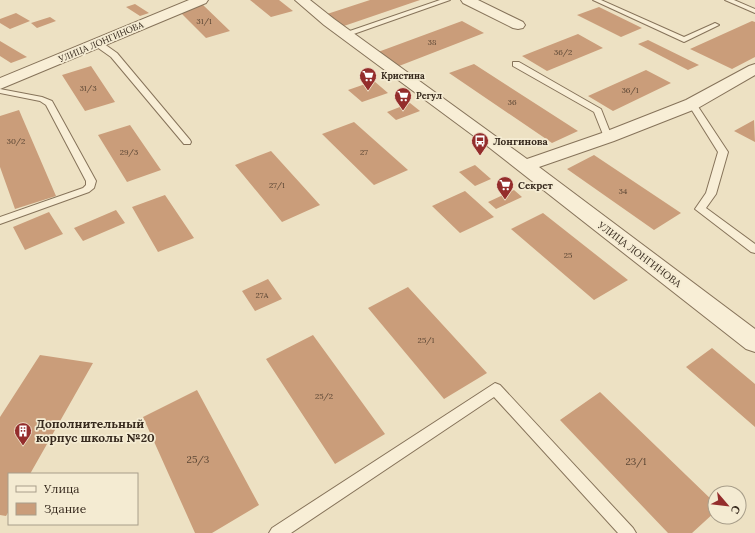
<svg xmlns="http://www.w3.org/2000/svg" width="755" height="533" viewBox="0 0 755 533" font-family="Lora,serif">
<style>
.building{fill:#ca9d7a}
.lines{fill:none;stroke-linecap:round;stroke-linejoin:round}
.service-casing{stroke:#86735a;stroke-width:2}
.minor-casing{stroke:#86735a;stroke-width:2}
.service{fill:#f8eed6;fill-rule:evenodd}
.minor{fill:#f8eed6;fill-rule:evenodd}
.labels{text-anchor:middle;stroke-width:3.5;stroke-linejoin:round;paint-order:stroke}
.number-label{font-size:8px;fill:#5c4735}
.far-street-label{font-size:9px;fill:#372a1e;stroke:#f4ebd2}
.far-poi-label{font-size:9px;font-weight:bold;fill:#372a1e;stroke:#f4ebd2;text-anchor:start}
.poi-label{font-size:10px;font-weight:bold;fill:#372a1e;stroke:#f4ebd2;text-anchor:start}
.street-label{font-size:10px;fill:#372a1e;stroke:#f4ebd2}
.near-number-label{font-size:10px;fill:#5c4735}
.near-poi-label{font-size:12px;font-weight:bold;fill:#372a1e;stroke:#f4ebd2;text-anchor:start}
</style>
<rect width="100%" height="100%" fill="#ede1c3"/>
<path class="building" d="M250,0H279L293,11L271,17Z
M370,0H420L341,27L324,15Z
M135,4L149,13L140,16L126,7Z
M202,4L230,31L206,38L179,11Z
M599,7L642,28L621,37L577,15Z
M16,13L30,21L10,29L0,23V19Z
M50,17L56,21L37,28L31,23Z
M462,21L484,33L399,66L378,52Z
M752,21L755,22V57L732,69L690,49Z
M578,34L603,48L547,71L522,56Z
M648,40L699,65L688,70L638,44Z
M0,41L27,57L11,63L0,56Z
M474,64L578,131L552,143L449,73Z
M91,66L115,102L85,111L62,75Z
M646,70L671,83L613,111L588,96Z
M374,81L388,93L362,102L348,90Z
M410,103L420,111L396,120L387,112Z
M19,110L56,196L15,209L0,167V116Z
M754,120L755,142L734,131Z
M354,122L408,170L374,185L322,134Z
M130,125L161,170L127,182L98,135Z
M271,151L320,205L282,222L235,165Z
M594,155L681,213L654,230L567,169Z
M475,165L491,179L475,186L459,172Z
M514,190L522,197L496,209L488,202Z
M465,191L494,217L460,233L432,206Z
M165,195L194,238L158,252L132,207Z
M116,210L125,223L83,241L74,228Z
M49,212L63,234L25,250L13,227Z
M543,213L628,280L594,300L511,229Z
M268,279L282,299L255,311L242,291Z
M408,287L487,373L444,399L368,308Z
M313,335L385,434L335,464L266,359Z
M712,348L755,384V427L686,367Z
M40,355L93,363L30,474H9V511L6,516L0,515V417Z
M197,390L259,505L212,533H195L143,417Z
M600,392L715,503V512L692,533H668L560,420Z"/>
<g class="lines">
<g class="service-casing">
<path id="service" d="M440,0H450L348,36H345L341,34Z
M593,0H601L684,37L713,24L715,23L719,25L684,42Z
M725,0H734L755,9V13Z
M94,41H100L117,53L190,140L191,142L190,144H184L111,57L94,45Z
M513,62H519L601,109L612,137L611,139L608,140L604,137L594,112L513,66Z
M0,89L42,97L52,101L96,181L94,188L89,192L0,224V217L83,188L86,185V181L46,105L40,101L0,93Z
M692,101L695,102L728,152L716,194L706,208L755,244V253L751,252L695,209L706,193L718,152L688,104Z
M495,383L500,385L633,528L636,533H618L494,397L291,533H269L272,528Z"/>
</g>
<g class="minor-casing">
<path id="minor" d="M189,0H208L206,3L0,89V78Z
M295,0H310L334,19L527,159L602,133L686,100L749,66L755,64V75L698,108L614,141L539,167L755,329V352L746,349L486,145L324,25Z
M461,0H478L523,22L525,25L523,28L518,29L513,28L463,3Z"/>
</g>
<use href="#service" class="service"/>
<use href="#minor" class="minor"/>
</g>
<defs>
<g id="supermarket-pin" transform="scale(0.9)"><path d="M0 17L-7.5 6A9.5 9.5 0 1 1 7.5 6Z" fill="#942d2c" stroke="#f4ebd2"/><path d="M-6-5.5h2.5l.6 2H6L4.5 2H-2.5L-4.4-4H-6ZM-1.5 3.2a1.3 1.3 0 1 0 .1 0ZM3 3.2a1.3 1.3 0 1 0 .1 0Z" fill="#fff"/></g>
<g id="bus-pin" transform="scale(0.9)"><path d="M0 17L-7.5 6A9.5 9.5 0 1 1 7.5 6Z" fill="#942d2c" stroke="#f4ebd2"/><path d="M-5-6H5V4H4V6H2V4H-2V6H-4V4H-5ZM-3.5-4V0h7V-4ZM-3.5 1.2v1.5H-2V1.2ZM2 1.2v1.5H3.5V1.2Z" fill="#fff"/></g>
<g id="building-pin" transform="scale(0.9)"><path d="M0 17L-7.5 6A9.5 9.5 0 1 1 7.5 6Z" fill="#942d2c" stroke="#f4ebd2"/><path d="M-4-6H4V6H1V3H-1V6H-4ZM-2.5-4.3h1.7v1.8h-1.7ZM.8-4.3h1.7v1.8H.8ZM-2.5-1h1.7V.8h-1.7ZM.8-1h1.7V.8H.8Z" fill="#fff"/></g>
</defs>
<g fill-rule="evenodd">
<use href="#supermarket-pin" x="368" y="76"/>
<use href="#supermarket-pin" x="403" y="96"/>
<use href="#bus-pin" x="480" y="141"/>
<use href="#supermarket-pin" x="505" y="185"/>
<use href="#building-pin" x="23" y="431"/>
</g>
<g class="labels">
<g class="number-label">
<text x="204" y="24">31/1</text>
<text x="432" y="45">38</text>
<text x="563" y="55">36/2</text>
<text x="88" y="91">31/3</text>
<text x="630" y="93">36/1</text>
<text x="512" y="105">36</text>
<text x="16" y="144">30/2</text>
<text x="129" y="155">29/3</text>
<text x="364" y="155">27</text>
<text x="277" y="188">27/1</text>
<text x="623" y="194">34</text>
<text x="568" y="258">25</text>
<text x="262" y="298">27А</text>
<text x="426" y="343">25/1</text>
<text x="324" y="399">25/2</text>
</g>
<g class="far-street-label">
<text transform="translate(101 42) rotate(-23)" y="3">УЛИЦА ЛОНГИНОВА</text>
</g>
<g class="far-poi-label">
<text x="381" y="79">Кристина</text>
<text x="416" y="99">Регул</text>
</g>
<g class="poi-label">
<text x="493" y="145">Лонгинова</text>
<text x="518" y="189">Секрет</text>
</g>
<g class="street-label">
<text transform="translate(640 254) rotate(37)" y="4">УЛИЦА ЛОНГИНОВА</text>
</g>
<g class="near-number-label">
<text x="198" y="463">25/3</text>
<text x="636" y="465">23/1</text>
</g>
<g class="near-poi-label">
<text x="36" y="428">Дополнительный<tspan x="36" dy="14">корпус школы №20</tspan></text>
</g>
</g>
<rect x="8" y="473" width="130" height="52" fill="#f4ebd2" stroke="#a89e8a"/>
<rect x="16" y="486" width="20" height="6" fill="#f8eed6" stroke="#a89e8a"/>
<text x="44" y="493" font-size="12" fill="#372a1e">Улица</text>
<rect x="16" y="503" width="20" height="12" fill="#ca9d7a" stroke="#a89e8a"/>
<text x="44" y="513" font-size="12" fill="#372a1e">Здание</text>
<g transform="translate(727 505) rotate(118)"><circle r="19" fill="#f4ebd2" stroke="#a89e8a"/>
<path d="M0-3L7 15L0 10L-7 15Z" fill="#942d2c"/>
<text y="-6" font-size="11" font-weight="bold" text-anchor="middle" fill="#372a1e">С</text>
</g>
</svg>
